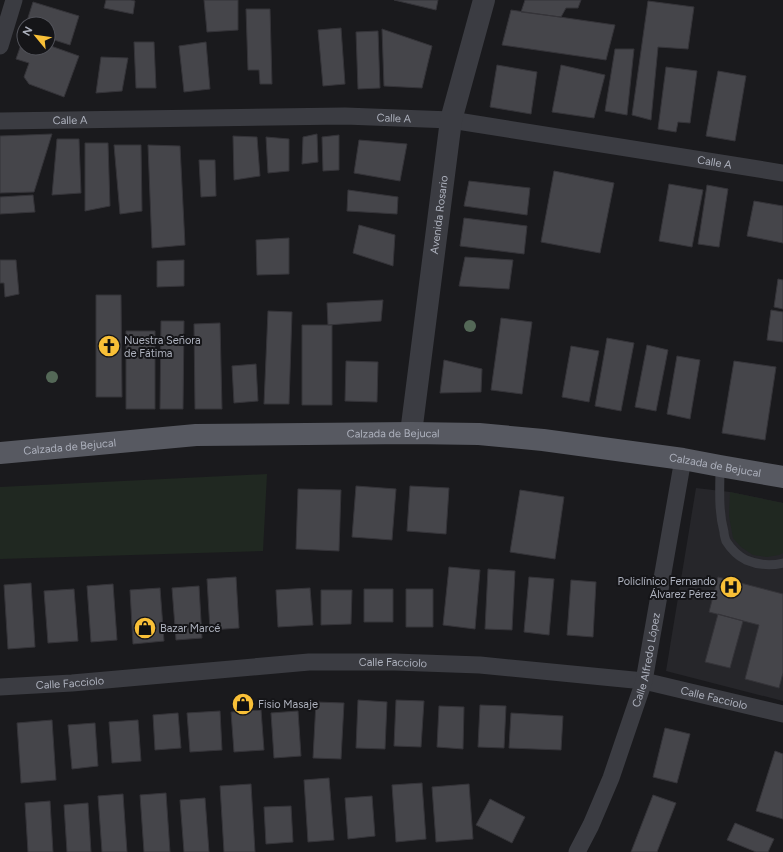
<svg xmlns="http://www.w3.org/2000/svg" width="783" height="852" viewBox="0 0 783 852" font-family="Figtree,sans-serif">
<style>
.built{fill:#26262a}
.green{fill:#202821}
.building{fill:#45454a;stroke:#353439}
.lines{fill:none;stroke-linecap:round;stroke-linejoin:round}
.service{stroke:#3b3c42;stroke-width:9}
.minor{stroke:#3b3c42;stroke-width:17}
.tertiary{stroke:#3b3c42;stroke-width:22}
.primary{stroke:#575961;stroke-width:22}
.tree{fill:#546857}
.labels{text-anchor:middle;stroke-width:4;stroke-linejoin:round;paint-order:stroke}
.street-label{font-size:11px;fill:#adb1bd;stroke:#151518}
.poi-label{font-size:11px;fill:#adb1bd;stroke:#151518;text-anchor:start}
</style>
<rect width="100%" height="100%" fill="#1a1a1d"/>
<path class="built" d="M696,488L730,492L783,503V701L666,671Z"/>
<path class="green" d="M267,474L263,551L0,559V487Z
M730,492L783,503V553L779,555L767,557L753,555L741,547L733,538L729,516Z"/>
<path class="building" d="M106,0H131L135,1L133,14L104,8Z
M204,0H238V30L207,32Z
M394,0H438L436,10Z
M525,0H581L578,8H566L561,17L521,12Z
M648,1L694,7L688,49L658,47L651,120L632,115Z
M33,2L79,16L70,45L48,38V24H26Z
M246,9H270L272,84H260L259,70H248Z
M511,10L615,25L606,60L502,45Z
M341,28L345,84L323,86L318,30Z
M382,29L432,46L422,88L384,86Z
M378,31L380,88L358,89L356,32Z
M24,36V48H48V45L79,56L64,97L29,84L24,77L29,63L16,59Z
M134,42H154L156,88H136Z
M206,42L210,89L184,92L179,46Z
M615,49H634L627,115L605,111Z
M101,57L128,58L122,91L96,93Z
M497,65L537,72L531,114L490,107Z
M561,65L605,75L594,118L552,112Z
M666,67L697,71L690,123L678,122L676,132L658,129Z
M718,71L746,76L735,141L706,136Z
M52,134L34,192L0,193V136Z
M317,134L318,162L302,164L303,137Z
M339,135V170L323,171L322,137Z
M233,136L257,137L260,176L234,180Z
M266,137L289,139V171L268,173Z
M57,139H79L81,193L52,195Z
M359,140L407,144L400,181L354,173Z
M85,143H108L110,206L85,211Z
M114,145H141L142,211L120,214Z
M148,145L180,146L185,245L152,248Z
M199,160H215L216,196L201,197Z
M554,171L614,183L600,253L541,242Z
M469,181L530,188L527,215L464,206Z
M669,184L703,190L692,247L659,241Z
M707,185L728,189L719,247L698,244Z
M348,190L398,197L397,214L347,211Z
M33,195L35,212L0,214V197Z
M754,201L783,206V243L747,236Z
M464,218L527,226L524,254L460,246Z
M359,225L395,235L393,266L353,253Z
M289,238V274L257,275L256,240Z
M465,257L513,260L509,289L459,286Z
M0,260H16L19,294L5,297L4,283H0Z
M184,260V286L157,287V261Z
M778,279L783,280V309L774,307Z
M96,295H121L122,397H96Z
M383,300L381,321L328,325L327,303Z
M771,310L783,312V342L767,340Z
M268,311L292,312L289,404H264Z
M501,318L532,322L522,394L491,390Z
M161,321H184L183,409H160Z
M220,323L222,409H195L194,324Z
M302,325H332V405H302Z
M126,331H155V409H126Z
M607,338L634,343L621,411L595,406Z
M647,345L668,350L656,411L635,407Z
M571,346L599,351L589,402L562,397Z
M677,356L700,360L690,419L667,414Z
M444,360L482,369L481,392L440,393Z
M346,361L378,362L377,402L345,401Z
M734,361L776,367L765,440L722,433Z
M256,364L258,401L234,403L232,366Z
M356,486L396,489L392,540L352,537Z
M410,486L449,488L446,534L407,531Z
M298,489L341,490L339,551L296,549Z
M520,490L564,497L555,559L510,552Z
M449,567L480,570L475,629L443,625Z
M488,569L515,571L512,630L485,629Z
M236,577L239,628L210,630L207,579Z
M529,577L554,579L549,635L524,632Z
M718,577L783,594V673L779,688L745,679L759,625L709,612Z
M571,580L596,582L593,637L567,635Z
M31,583L35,647L8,649L4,585Z
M113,584L117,640L91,642L87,586Z
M199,586L202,638L176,640L172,588Z
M160,588L164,641L133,644L130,590Z
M310,588L313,625L278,627L276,590Z
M74,589L78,641L48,643L44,591Z
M364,589H393V622H364Z
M406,589H433V627H406Z
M321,590H352L351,624L321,625Z
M718,614L743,621L730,668L705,662Z
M358,700L387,702L385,749L356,748Z
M396,700L424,701L421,747L394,746Z
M316,702L344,703L341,759L313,758Z
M480,705L506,706L504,748L478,747Z
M439,706L464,707L463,749L437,747Z
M261,710L264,750L234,752L231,712Z
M220,711L222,750L190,752L187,713Z
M298,711L301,756L274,758L271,713Z
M178,713L181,748L155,750L153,715Z
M511,713L563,716L561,750L509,748Z
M52,720L56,780L21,783L17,723Z
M138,720L141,761L112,763L109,722Z
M95,723L98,766L72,769L68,725Z
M665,728L690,734L677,783L653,777Z
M775,751L783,754V819L756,811Z
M329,778L334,840L308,842L304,780Z
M422,783L426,839L396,842L392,785Z
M251,784L255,852H224L220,786Z
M469,784L473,839L436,842L432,787Z
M166,793L170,852H144L140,795Z
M123,794L127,852H102L98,796Z
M653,795L676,803L657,852H631Z
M372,796L375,836L348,839L345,798Z
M205,798L209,852H184L180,800Z
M490,799L525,817L512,843L476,825Z
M50,801L53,852H28L25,803Z
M88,803L91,852H67L64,805Z
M291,806L293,842L266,844L264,807Z
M735,823L774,839L768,852H756L727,840Z"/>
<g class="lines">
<path class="service" d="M720,466C720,488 718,510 724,532C724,535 725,538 726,541C731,549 738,556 746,560C758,565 771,566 783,563"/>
<g class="minor">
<path d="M0,46L14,0"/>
<path id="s1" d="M0,121L345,116L451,120L783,173"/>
<path id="s2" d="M0,687L72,683L309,662H395L480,665L644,681L783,714"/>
<path id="s3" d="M577,852L591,825L611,778L644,681L683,459"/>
</g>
<path class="tertiary" id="s4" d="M411,433L451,120L484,0"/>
<path class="primary" id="s5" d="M0,453L196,435L411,433L479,434L543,440L683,459L720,466L783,477"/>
</g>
<g class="tree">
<circle cx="470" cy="326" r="6"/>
<circle cx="52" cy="377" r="6"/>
</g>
<defs>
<g id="church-disc" transform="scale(1.15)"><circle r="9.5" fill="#f9c037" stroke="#151518"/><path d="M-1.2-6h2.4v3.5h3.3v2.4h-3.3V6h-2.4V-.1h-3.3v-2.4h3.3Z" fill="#111"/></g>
<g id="hospital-disc" transform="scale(1.15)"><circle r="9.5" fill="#f9c037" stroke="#151518"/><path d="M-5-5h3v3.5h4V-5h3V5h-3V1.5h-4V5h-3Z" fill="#111"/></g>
<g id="shop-disc" transform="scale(1.15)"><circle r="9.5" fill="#f9c037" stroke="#151518"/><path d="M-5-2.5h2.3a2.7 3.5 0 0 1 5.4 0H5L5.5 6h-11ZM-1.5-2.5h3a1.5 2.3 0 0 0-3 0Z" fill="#111"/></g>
</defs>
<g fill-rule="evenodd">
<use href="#church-disc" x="109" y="346"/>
<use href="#hospital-disc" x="731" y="587"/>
<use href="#shop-disc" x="145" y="628"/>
<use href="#shop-disc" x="243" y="704"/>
</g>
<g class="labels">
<g class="street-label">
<text dy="4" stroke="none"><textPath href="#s1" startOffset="394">Calle A</textPath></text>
<text dy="4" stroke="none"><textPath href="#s1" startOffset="70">Calle A</textPath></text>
<text dy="4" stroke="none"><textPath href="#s1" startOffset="718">Calle A</textPath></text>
<text dy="4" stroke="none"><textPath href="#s4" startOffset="220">Avenida Rosario</textPath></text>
<text dy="4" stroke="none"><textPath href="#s5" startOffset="394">Calzada de Bejucal</textPath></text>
<text dy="4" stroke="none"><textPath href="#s5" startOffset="70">Calzada de Bejucal</textPath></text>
<text dy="4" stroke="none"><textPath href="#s5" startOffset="718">Calzada de Bejucal</textPath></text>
<text dy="4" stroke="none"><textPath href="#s3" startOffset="205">Calle Alfredo López</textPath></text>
<text dy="4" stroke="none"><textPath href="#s2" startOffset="394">Calle Facciolo</textPath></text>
<text dy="4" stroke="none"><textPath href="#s2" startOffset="70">Calle Facciolo</textPath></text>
<text dy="4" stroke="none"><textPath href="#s2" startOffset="718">Calle Facciolo</textPath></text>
</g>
<g class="poi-label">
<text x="124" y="344">Nuestra Señora<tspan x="124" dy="13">de Fátima</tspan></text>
<text x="716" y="585" text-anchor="end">Policlínico Fernando<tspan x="716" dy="13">Álvarez Pérez</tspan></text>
<text x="160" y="632">Bazar Marcé</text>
<text x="258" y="708">Fisio Masaje</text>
</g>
</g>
<g transform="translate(36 36) rotate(299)"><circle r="19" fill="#151518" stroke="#52535a"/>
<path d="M0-3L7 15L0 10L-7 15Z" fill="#f9c037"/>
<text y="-6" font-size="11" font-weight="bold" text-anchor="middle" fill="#adb1bd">N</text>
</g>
</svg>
